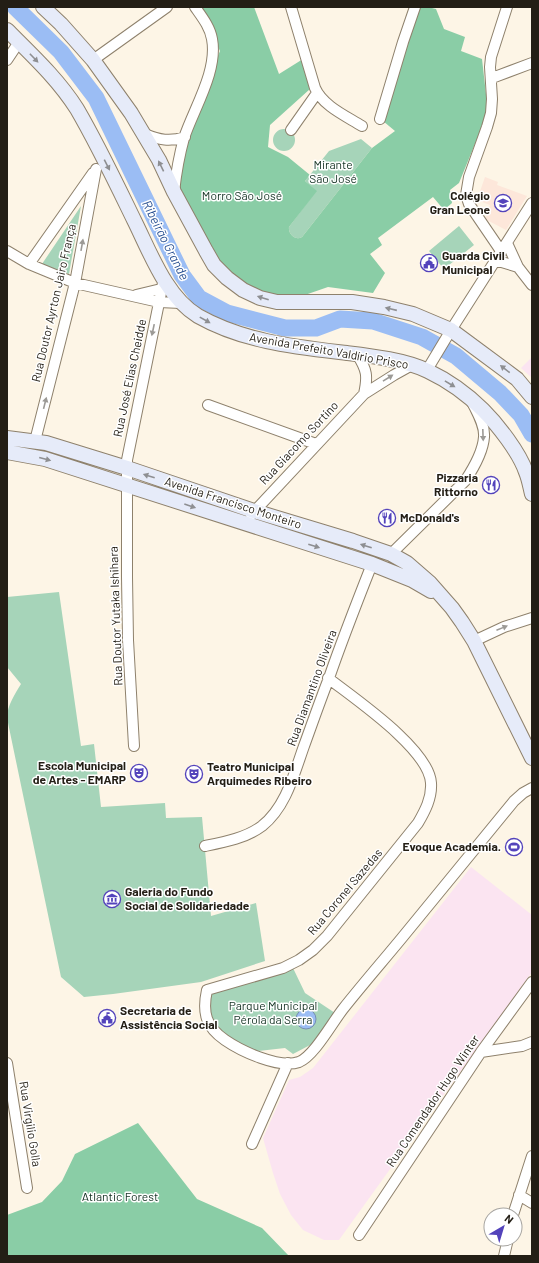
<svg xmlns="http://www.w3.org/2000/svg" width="539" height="1263" viewBox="0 0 539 1263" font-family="Barlow,sans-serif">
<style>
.industrial{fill:#fbe4f1}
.education{fill:#fde7da}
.green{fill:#a6d4b9}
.forest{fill:#8acda6}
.water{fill:#9bbdf4;stroke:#778db1}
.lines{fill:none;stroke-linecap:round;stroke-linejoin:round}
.river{stroke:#9bbdf4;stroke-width:17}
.street-casing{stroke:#8e816c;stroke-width:12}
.secondary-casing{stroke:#8e816c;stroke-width:16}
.street{stroke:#fff;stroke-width:10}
.secondary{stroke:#e6ebf9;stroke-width:14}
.oneway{fill:#8e8f92}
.oneway2{fill:#9c9a96}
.labels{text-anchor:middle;stroke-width:3;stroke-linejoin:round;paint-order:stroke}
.park-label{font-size:12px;fill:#123021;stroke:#fff}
.poi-label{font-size:12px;font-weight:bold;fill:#231e15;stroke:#fff;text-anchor:start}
.street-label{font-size:12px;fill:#231e15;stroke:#fff}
.water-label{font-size:13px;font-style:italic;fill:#2a5193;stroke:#fff}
</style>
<rect width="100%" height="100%" fill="#fdf5e6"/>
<path class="industrial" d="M532,357V378L521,368Z
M471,867L532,915V972L339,1240H324L303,1230L291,1215L280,1194L273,1173L263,1138L289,1080L300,1077L313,1068Z"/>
<path class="education" d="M485,177L498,182L497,185L527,196L506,230L485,219L490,205L477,200Z"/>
<path class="green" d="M273 140a11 11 0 1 1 22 0a11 11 0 1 1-22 0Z
M361,139L372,148L302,237C295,241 288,234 289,227L316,191L305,181L329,151Z
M81,206L69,274L42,264Z
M459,226L474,245L444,269L429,251Z
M59,592L81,746L94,744L101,807L165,803L166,818L202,817L211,916L256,903L265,961L201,982L113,994L84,997L61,977L7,718C7,706 15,694 21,684L7,667V597Z
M293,968L305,993L335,1013L312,1044L293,1054L285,1048L249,1052L211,1023L206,999L210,993Z"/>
<path class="forest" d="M199,7H254L279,74L303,59L310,89L270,125L268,147L288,157L310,175L305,181L317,191L289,227C288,234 295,241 302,237L372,148L395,131L383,121L418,7H428L436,9L444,29L465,37L461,51L482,59L488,112L459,183L450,190L452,203L444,210L433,197L378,238L382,245L370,254L385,273L373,293L328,287L302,296L279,297L265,294L226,276L178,197L177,179L193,117L220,51Z
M138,1123L197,1199L262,1228L289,1256H7V1215L42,1202L62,1181L75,1154Z"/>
<path class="water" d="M296 1019a10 10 0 1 1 20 0a10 10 0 1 1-20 0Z"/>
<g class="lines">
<path class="river" d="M15,7L61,52L96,98L182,275L199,298L227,313L285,328H316L340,319L373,321L422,337L456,356L500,393L521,415L532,434"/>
<g class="street-casing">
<path id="street" d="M291,7L315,88C323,106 346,116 362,126
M7,60L19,42
M93,60L167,7
M492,78L532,63
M380,119L403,42L415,7
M291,130L317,93
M145,134C159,140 170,142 185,137
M174,192C176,174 179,156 184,138C194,108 218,71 212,39C210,27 202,17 195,7
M507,243L518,267L532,285
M7,251L29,264L75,283L159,302L181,303
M501,251L469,204L466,195L469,177L487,127L491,113L492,99L490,67L491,57L507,7
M495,260L518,267
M29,264L93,173
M136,295L161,289
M357,354C367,370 368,376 364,394
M427,370L451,330L532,203
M208,405L316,444
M35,441L75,283L96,169
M251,515L364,394L394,375L412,365
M391,554L465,481C473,469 483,452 484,437C485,426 478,414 473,404
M474,641L504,627L532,618
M328,678C355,699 429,749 431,783C432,798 425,811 418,823L327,936L313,950L299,960L283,968L207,990C202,1013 206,1027 225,1040C241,1051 279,1069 299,1062C314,1056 332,1023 343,1009C362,985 382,962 401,939C439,893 476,847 514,801L523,793L532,788
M134,746L128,640L127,577V460L164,278
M205,846C225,842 246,838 262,826C286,807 294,774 304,746C312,724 320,701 329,678C342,640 357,602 372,564
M481,1052L522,1046L532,1042
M7,1063L27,1188
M252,1144L288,1063
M519,1195L532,1203
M513,1215L532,1156
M359,1235L481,1052L532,982
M504,1256L508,1239"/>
</g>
<g class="secondary-casing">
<path id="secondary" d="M43,7L61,24L93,60L131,113L159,160L174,192L206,251L214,265L227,278L243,290L260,298L277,302H352L384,307L413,314L451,330L517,379L532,397
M7,30C32,55 58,79 77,109C98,145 116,183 134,220C150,252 166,297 198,316C244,342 296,347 347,353C372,356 406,360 428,371C449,381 467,394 483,410C498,425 519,452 526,472C529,479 530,486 532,494
M7,438L46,443L127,468L254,511L353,541L391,554L407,563L430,583L452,608L462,622L474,641L532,758
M7,452L45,459L372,564L412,580L431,591"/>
</g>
<use href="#street" class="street"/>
<use href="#secondary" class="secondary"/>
</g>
<defs><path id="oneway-solid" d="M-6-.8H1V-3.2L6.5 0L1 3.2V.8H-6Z"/></defs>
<g class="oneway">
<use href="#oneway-solid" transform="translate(34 58) rotate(46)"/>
<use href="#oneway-solid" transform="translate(107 165) rotate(63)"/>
<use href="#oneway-solid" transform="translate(161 166) rotate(-116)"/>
<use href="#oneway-solid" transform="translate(263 298) rotate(-162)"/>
<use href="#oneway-solid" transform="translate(391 309) rotate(-167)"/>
<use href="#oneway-solid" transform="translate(205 320) rotate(29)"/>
<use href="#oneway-solid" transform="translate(505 369) rotate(-142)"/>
<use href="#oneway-solid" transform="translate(450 384) rotate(31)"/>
<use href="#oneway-solid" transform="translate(45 459) rotate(15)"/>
<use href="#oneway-solid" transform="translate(149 476) rotate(-162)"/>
<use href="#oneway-solid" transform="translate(190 506) rotate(19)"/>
<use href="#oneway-solid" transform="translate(314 546) rotate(18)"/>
<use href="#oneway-solid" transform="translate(366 546) rotate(-162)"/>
</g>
<g class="oneway2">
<use href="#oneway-solid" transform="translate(82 245) rotate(-80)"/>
<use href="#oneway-solid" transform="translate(153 330) rotate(102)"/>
<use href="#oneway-solid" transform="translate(388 378) rotate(-32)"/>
<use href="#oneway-solid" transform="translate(45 403) rotate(-76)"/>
<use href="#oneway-solid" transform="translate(483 435) rotate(88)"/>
<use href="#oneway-solid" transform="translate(502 628) rotate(-22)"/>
</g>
<defs>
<g id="school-ring" transform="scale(0.9)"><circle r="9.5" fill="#fff" stroke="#5343bb" stroke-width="1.5"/><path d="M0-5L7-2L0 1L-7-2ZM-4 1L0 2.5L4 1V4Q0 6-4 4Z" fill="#5343bb"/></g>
<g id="civic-ring" transform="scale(0.9)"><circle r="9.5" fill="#fff" stroke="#5343bb" stroke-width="1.5"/><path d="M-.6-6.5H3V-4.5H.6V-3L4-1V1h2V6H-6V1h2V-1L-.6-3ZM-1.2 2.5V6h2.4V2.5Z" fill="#5343bb"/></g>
<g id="restaurant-ring" transform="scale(0.9)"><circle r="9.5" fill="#fff" stroke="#5343bb" stroke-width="1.5"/><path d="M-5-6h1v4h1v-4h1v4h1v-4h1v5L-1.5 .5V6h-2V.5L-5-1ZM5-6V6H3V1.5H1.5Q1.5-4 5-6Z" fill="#5343bb"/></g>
<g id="theatre-ring" transform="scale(0.9)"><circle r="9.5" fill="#fff" stroke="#5343bb" stroke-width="1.5"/><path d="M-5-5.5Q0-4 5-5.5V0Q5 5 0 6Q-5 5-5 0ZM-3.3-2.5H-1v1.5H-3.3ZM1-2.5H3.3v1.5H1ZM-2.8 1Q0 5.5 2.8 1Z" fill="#5343bb"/></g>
<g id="stadium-ring" transform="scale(0.9)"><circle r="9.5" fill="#fff" stroke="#5343bb" stroke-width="1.5"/><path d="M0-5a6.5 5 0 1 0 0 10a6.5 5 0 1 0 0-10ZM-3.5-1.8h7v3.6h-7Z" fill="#5343bb"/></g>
<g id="museum-ring" transform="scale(0.9)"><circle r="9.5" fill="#fff" stroke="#5343bb" stroke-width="1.5"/><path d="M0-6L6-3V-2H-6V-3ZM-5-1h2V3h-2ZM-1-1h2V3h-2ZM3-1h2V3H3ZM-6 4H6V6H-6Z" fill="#5343bb"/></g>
</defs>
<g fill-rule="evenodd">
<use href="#school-ring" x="503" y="203"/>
<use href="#civic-ring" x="429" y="263"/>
<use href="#restaurant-ring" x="491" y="485"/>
<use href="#restaurant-ring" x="387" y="518"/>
<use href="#theatre-ring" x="139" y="773"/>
<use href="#theatre-ring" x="194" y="774"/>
<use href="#stadium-ring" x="514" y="847"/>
<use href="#museum-ring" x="112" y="899"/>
<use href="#civic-ring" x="107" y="1018"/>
</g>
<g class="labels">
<g class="park-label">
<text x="333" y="169">Mirante<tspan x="333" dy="14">São José</tspan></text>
<text x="242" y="200">Morro São José</text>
<text x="273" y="1010">Parque Municipal<tspan x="273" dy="14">Pérola da Serra</tspan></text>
<text x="120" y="1201">Atlantic Forest</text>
</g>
<g class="poi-label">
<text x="490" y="200" text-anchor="end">Colégio<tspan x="490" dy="14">Gran Leone</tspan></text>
<text x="442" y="260">Guarda Civil<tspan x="442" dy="14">Municipal</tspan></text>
<text x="478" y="482" text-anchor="end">Pizzaria<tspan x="478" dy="14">Rittorno</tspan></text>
<text x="400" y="522">McDonald's</text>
<text x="126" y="770" text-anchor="end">Escola Municipal<tspan x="126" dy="14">de Artes - EMARP</tspan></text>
<text x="207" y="771">Teatro Municipal<tspan x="207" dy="14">Arquimedes Ribeiro</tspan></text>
<text x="501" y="851" text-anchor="end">Evoque Academia.</text>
<text x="125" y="896">Galeria do Fundo<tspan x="125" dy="14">Social de Solidariedade</tspan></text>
<text x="120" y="1015">Secretaria de<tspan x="120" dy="14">Assistência Social</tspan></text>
</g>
<g class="street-label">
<text transform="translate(54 303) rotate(-77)" y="4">Rua Doutor Ayrton Jairo França</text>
<text transform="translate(329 351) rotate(10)" y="4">Avenida Prefeito Valdírio Prisco</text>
<text transform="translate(130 378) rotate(-78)" y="4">Rua José Elias Cheidde</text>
<text transform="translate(299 443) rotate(-47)" y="4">Rua Giacomo Sortino</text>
<text transform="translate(233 503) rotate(18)" y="4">Avenida Francisco Monteiro</text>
<text transform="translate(116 616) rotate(-92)" y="4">Rua Doutor Yutaka Ishihara</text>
<text transform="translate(312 688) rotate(-70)" y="4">Rua Diamantino Oliveira</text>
<text transform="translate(345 892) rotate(-50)" y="4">Rua Coronel Sazedas</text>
<text transform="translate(433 1101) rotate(-56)" y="4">Rua Comendador Hugo Winter</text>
<text transform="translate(30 1124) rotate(81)" y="4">Rua Virgilio Golla</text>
</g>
<g class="water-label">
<text transform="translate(166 240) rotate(63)" y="5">Ribeirão Grande</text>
</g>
</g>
<rect width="539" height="1263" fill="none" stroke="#231e15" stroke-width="16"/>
<g transform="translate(503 1227) rotate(38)"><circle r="19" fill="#ffffff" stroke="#a7a5a1"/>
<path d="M0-3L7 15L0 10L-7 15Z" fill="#5343bb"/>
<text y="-6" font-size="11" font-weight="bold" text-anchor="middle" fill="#231e15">N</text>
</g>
</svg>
